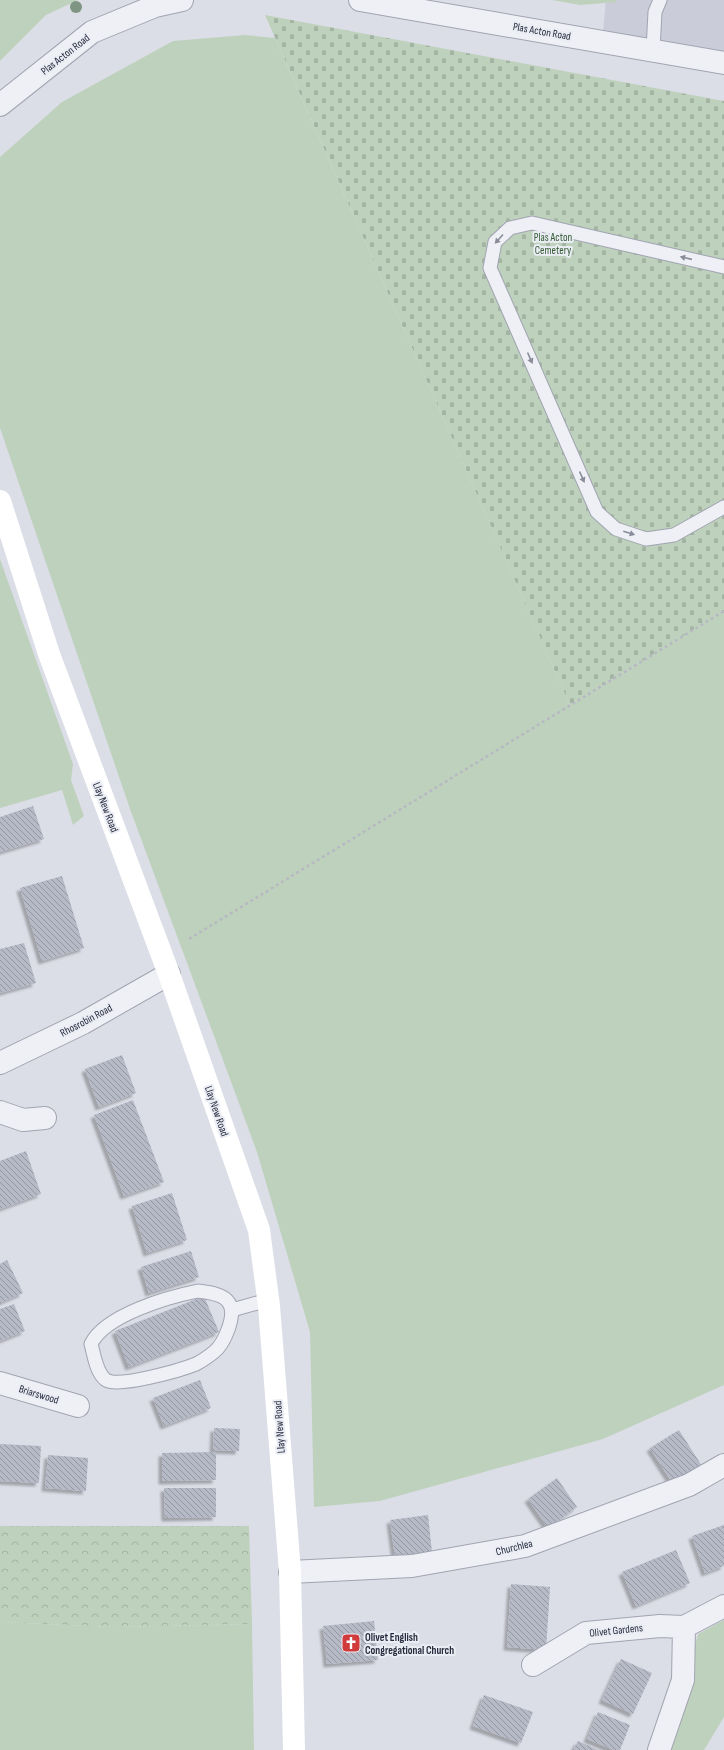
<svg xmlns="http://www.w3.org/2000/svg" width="724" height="1750" viewBox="0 0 724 1750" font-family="'Sofia Sans Condensed',sans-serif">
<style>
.built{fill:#cacdd9}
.green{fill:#bed1bc}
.forest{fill:url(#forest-crowns)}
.cemetery{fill:url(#cemetery-stones)}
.building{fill:url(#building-back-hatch);filter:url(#shadow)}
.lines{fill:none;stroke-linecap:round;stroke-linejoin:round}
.service-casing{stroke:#a1a4b1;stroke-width:15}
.minor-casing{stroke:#a1a4b1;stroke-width:24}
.tertiary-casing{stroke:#a1a4b1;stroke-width:24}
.path{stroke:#b6b9c1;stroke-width:2.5;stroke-dasharray:3 3;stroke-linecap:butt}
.service{stroke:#eef0f5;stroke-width:13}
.minor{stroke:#eef0f5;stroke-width:22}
.tertiary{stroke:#eef0f5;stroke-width:22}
.secondary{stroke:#fff;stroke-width:22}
.tree{fill:#7f9583}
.oneway{fill:#8a8d99}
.labels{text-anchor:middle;stroke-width:4;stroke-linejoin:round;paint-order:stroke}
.street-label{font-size:11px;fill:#252a3d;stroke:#ebedf4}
.park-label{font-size:11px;fill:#335932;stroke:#ebedf4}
.poi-label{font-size:11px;font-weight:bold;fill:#252a3d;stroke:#ebedf4;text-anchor:start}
</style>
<defs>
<pattern id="forest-crowns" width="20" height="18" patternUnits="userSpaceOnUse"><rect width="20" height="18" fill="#bed1bc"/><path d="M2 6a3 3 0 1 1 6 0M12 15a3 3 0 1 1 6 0" fill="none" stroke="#a3b4a2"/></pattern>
<pattern id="cemetery-stones" width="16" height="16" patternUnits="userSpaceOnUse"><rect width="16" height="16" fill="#bed1bc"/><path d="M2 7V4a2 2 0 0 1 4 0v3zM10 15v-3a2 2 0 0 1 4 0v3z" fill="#a3b4a2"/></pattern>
<pattern id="building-back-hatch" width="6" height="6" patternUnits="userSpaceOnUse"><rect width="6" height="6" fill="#b6b9c6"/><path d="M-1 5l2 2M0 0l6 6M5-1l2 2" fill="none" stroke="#9497a2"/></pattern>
<filter id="shadow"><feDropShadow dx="-3.5" dy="3.5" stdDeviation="1" flood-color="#0004"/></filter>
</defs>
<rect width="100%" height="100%" fill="#dcdee7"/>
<path class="built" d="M606,0H724V53L603,32Z"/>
<path class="green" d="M0,0H78L46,15L0,61Z
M552,0H616V2L580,5Z
M245,35L275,38L570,705L724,611V1385L603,1439L380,1501L314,1507L310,1332L257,1152L130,809L0,428V157L62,102L173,41Z
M0,559L73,764L71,780L84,816L73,825L62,790L0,808Z
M724,1620V1717L704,1750H668L698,1634Z
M0,1622L114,1627L252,1624L254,1750H0Z"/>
<path class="forest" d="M0,1526H249L252,1624L114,1627L0,1622Z"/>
<path class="cemetery" d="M265,15L724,101V611L570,705Z"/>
<path class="building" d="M33,806L44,839L0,852V817Z
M62,876L84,948L42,961L20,888Z
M24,943L36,983L0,993V949Z
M122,1055L136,1093L99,1107L85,1069Z
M133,1100L164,1182L124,1196L94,1115Z
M26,1151L41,1194L0,1209V1161Z
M172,1193L187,1240L147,1253L132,1206Z
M191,1251L199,1277L149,1293L141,1267Z
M7,1260L23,1293L0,1303V1264Z
M204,1296L219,1332L129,1367L115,1331Z
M14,1304L25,1331L0,1341V1309Z
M200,1380L211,1408L164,1426L153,1398Z
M214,1428L240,1429L239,1451L213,1450Z
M679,1430L702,1466L673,1484L650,1448Z
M0,1444L41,1446L39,1483L0,1481Z
M216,1452V1480L162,1481V1453Z
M48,1455L88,1458L86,1491L45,1488Z
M557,1478L577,1507L548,1528L528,1499Z
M164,1488H216V1517L165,1518Z
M428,1515L432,1552L395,1557L390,1520Z
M724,1525V1566L705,1573L692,1536Z
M676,1550L690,1583L636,1606L622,1572Z
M511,1584L550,1587L546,1650L507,1647Z
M374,1621L378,1660L327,1664L323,1626Z
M621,1659L652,1673L633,1714L602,1700Z
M484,1695L533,1712L521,1743L473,1726Z
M598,1712L630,1725L620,1750H614L587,1739Z
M578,1741L598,1750H573Z"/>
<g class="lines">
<g class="service-casing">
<path id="service" d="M653,50L655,12L660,0
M724,267L532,223L510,228L495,242L490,268L597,512L616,529L646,539L674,535L724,507
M198,1291C207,1292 224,1294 229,1303C237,1315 224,1344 214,1352C209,1356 202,1361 196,1364C181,1370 119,1388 106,1380C96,1373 94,1354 91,1344C105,1315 168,1297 198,1291Z
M232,1310L268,1300"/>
</g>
<g class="minor-casing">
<path id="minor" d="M0,1112L23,1120L45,1118
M0,1383L78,1406
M290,1572L412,1566L525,1546L689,1485L724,1465
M533,1665L586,1633L660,1626L684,1627
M659,1750L683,1680L684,1627L724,1606"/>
</g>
<g class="tertiary-casing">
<path id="tertiary" d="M360,0L724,63
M0,105L92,32L155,6L182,0
M0,1063L83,1023L169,974"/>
</g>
<path class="path" d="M189,939L724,611"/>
<use href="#service" class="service"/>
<use href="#minor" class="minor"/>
<use href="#tertiary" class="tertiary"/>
<path class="secondary" d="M0,501L49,654L169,974L259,1230L269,1306L290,1572L294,1750"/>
</g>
<circle class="tree" cx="76" cy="7" r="6"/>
<defs><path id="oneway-solid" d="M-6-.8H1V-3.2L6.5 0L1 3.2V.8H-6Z"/></defs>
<g class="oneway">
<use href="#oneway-solid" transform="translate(499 239) rotate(132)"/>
<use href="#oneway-solid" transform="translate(686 258) rotate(-167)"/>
<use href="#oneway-solid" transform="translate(530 358) rotate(66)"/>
<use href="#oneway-solid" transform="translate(582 477) rotate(66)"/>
<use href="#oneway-solid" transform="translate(629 533) rotate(18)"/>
</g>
<defs>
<g id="church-square" transform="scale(1)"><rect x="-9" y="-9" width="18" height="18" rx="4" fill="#d13b3b" stroke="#ebedf4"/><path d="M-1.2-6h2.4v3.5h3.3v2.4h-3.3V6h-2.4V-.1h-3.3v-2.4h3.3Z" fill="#fff"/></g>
</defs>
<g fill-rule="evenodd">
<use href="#church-square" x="351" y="1643"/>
</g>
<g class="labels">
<g class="street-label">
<text transform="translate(542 31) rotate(10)" y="4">Plas Acton Road</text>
<text transform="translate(65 54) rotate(-38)" y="4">Plas Acton Road</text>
<text transform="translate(106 807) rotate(69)" y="4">Llay New Road</text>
<text transform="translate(86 1020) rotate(-28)" y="4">Rhosrobin Road</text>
<text transform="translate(217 1111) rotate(71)" y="4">Llay New Road</text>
<text transform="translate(39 1394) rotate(17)" y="4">Briarswood</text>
<text transform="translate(279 1427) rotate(-94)" y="4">Llay New Road</text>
<text transform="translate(514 1547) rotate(-14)" y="4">Churchlea</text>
<text transform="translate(616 1630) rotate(-6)" y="4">Olivet Gardens</text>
</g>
<g class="park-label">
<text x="553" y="241">Plas Acton<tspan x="553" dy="13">Cemetery</tspan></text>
</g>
<g class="poi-label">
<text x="365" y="1641">Olivet English<tspan x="365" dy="13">Congregational Church</tspan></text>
</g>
</g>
</svg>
